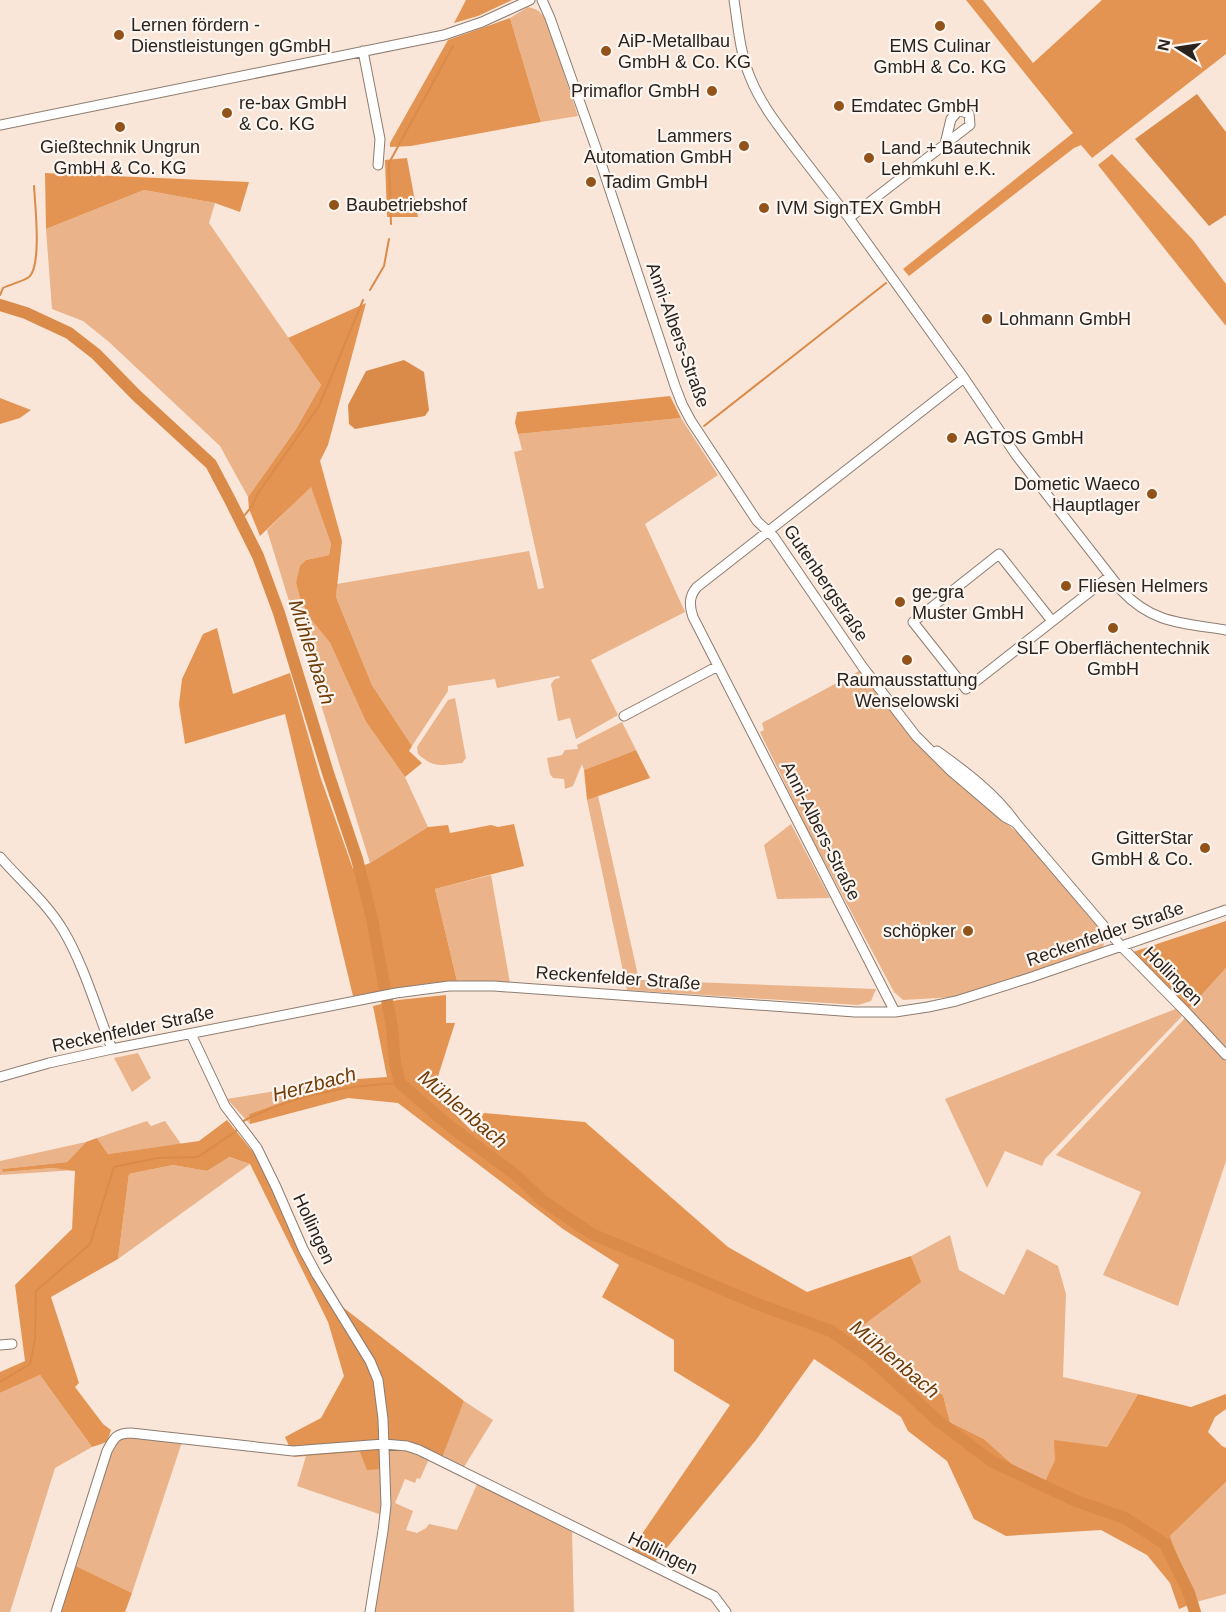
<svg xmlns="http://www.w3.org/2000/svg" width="1226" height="1612" viewBox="0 0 1226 1612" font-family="Arial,sans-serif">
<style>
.green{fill:#eab389}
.forest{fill:#e49452}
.water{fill:#db8b49}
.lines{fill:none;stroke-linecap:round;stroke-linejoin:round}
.stream{stroke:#db8b49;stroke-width:2}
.river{stroke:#db8b49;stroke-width:12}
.minor-casing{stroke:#8d7c70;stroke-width:11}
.minor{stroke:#fff;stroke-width:9}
.poi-dot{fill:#915319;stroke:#fdf6f0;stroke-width:2}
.labels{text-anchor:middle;stroke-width:4.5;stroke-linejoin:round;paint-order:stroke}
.poi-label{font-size:18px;fill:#29221d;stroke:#fdf6f0;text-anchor:start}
.street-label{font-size:18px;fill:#29221d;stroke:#fdf6f0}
.water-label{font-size:20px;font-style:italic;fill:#703c07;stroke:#fdf6f0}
</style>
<rect width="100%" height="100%" fill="#f9e6d8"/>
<path class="green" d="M528,7C540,9 543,15 548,25L578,116L541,122L510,18Z
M144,190L215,203L209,223L321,385L296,429L248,497L220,446L109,342L83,321L52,309L46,229Z
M681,418L718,475L645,524L685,612L591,660L618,715L576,739L570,718L558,721L551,684L555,679L560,678L559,676L497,688L495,679L448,686V691L412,746L372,685L336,597L337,584L529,551L538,589L544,588L514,452L522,450L518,434Z
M311,486L331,544L329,555L306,560L296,583L300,598L309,617L330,643L366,722L405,777L428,827L370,863L267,530Z
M861,670L913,737L953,779L1019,834L1107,936L1102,949L955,997L903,1000L894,992L808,831L760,732L764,730L762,723Z
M455,698L466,758L462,763C441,765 435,769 418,754L417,747L448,700Z
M622,722L636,750L584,770L582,764L573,786L565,789L564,779L553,778L550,774L547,758L562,755L565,750L578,749L577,745Z
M598,796L639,980L876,989L871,1001L858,1005L627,990L587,800Z
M791,824L830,898L777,899L764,845Z
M491,875L510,983L457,981L435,889Z
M1226,968V1050L1188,1010Z
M1178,1008L1184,1014L1045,1159L1042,1166L1005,1151L987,1188L945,1099Z
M1186,1017L1226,1061V1161L1178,1306L1103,1275L1141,1192L1056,1155Z
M138,1053L151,1078L132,1092L114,1058Z
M344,1080L249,1114L250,1124L227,1099Z
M147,1121L151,1126L165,1121L181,1144L108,1154L97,1138Z
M86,1142L67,1162L2,1169L4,1172L53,1168L75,1170L0,1175V1161Z
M228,1157L250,1164L118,1259L129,1174L173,1165L207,1171Z
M950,1235L959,1270L1004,1295L1027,1249L1058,1266L1066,1294L1063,1377L1138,1394L1107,1447L1055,1460L1045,1481L1013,1465L984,1439L950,1422L943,1395L886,1360L853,1332L920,1282L911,1256Z
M40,1375L92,1447L55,1468L10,1612H0V1393Z
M464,1401L493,1420L464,1467L442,1455Z
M133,1436L182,1442L132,1593L76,1566L111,1452C116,1441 120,1437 133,1436Z
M406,1447L429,1459L420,1479L417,1478L415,1483L405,1479L395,1503L413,1511L406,1530L417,1533L426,1528L429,1524L457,1530L477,1484L572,1531L574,1612H373L389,1452L390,1449Z
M360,1452L382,1469V1515L297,1486L306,1456Z
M1226,1482V1594L1196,1602L1170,1536Z"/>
<path class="forest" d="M466,0H512L478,16L454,23Z
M966,0H983L1033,63L1102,0H1226V54L1092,158L1081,145L1074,148L909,276L903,269L1073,133Z
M510,18L541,122L411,146L390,147V143L448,40Z
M1112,154L1193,240L1226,284V326L1098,165Z
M407,158L418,217H387L385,160Z
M45,173L249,182L240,212L215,203L144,190L46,229Z
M366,303L328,445L320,461L342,541L336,597L372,685L412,746L409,751L422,763L405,777L366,722L330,643L309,617L300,598L296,583L300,566L306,560L329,555L331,544L311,487L260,536L249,509L248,497L296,429L321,385L288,338Z
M670,396L681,418L518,434L515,423L517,412Z
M0,398L31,410L20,418L0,424Z
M217,628L233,694L290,673L320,776L353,869L370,863L428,827L448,825L450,833L491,825L498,827L514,824L524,866L435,889L457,981L431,983L353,996L285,714L185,744L179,704L182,679L203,634Z
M636,750L650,778L587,800L584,770Z
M1226,921V968L1188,1010L1133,952Z
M446,995V1023H455L433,1092L473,1132L484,1113L585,1122L728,1247L807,1292L911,1256L921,1282L854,1332L886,1360L943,1395L950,1422L984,1439L1013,1465L1045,1481L1055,1460L1054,1440L1107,1447L1138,1394L1191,1407L1226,1394V1409L1215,1417L1208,1432L1222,1446L1226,1448V1482L1170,1536L1196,1602L1179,1609L1170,1583L1147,1555L1101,1530L1006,1536L974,1519L947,1461L908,1431L901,1417L814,1359L756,1440L655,1562L631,1550L730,1405L674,1371V1340L602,1297L619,1265L563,1229L398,1103L348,1098L250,1124L249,1114L344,1080L387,1077L373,1006L398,1000Z
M227,1120L257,1157L327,1295L464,1401L439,1465L414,1450L381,1443L382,1469L367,1470L360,1452L294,1457L285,1437L321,1418L344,1376L328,1322L250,1164L229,1157L207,1171L173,1165L129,1174L118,1259L51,1297L79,1383L75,1387L103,1424L111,1430L107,1442L92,1447L40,1375L0,1393V1372L25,1361L15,1285L72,1229L75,1171L53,1168L3,1172L2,1169L67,1162L86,1142L97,1138L108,1154L199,1141Z
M76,1566L132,1593L125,1612H60Z"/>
<path class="water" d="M1197,94L1226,132V215L1209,226L1135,139Z
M404,360L424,372L429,410L425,416L355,429L349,424L348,405L366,371Z"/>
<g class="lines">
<path class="stream" d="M391,224L389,163L453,46
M370,290L384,266L389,239
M0,295L3,288C9,285 24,281 29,277C42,266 35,204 34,186
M704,426L886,283
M240,521L252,506L258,493L319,406L363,300
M242,1122C249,1117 259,1114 267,1110C310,1092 355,1085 400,1083
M0,1382L30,1364L35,1339L36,1291L90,1244L114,1167L157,1158L198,1157L236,1131L239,1126"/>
<path class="river" d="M0,305L26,313L69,333L96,354L136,395L211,464L230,500L258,556L279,613L328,773L357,859L372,919L392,1027L395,1063L400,1083L447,1124L517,1176L543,1201L592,1234L755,1303L831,1331L870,1358L937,1420L991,1461L1076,1501L1125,1518L1165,1544L1189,1593L1195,1612"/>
<g class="minor-casing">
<path id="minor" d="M542,0L550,18L596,148L675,386L682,404L691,421L757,521L774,537L862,666L916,736L950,770L1005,817L1016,823
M734,0C738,26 740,53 750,77C761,105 780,128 798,152C815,174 832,196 849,218
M363,51L380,139L378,165
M0,125L444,35L482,22L530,0
M945,144L951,119L959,110L969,114L970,125L849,218L964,378L1016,455L1122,591C1153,624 1184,623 1226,630
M1052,621L999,554L913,622L966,689L1110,576
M624,716L718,666
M937,751C965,771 996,794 1016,823L1121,946L1187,1013L1226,1055
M0,857C21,881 46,902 63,930C84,965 97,1011 112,1049
M895,1012L693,617C689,605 689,596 697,587L964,378
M191,1034L225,1106L257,1148L276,1187L303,1249L317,1275L370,1361L378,1380L383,1419L386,1505L383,1531L370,1612
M0,1077L49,1063L112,1049L396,993L449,986H494L855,1012H895L928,1007L956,1001L1029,978L1226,910
M0,1345L12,1344
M56,1612L107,1451C114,1438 116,1433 131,1433L293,1451L384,1444L407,1446L419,1450L714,1596L726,1612"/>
</g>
<use href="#minor" class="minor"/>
</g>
<g class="poi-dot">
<circle cx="940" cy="26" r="6"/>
<circle cx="119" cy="35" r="6"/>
<circle cx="606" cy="51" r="6"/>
<circle cx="712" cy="91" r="6"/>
<circle cx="839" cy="106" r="6"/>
<circle cx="227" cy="113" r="6"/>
<circle cx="120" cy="127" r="6"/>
<circle cx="744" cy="146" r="6"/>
<circle cx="869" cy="158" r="6"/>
<circle cx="591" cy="182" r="6"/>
<circle cx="334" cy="205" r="6"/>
<circle cx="764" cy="208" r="6"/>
<circle cx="987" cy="319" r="6"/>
<circle cx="952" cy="438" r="6"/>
<circle cx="1152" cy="494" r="6"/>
<circle cx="1066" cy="586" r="6"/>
<circle cx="900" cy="602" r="6"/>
<circle cx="1113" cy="628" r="6"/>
<circle cx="907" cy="660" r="6"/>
<circle cx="1205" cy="848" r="6"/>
<circle cx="968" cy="931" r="6"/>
</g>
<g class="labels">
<g class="poi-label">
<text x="131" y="31">Lernen fördern -<tspan x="131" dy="21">Dienstleistungen gGmbH</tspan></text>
<text x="618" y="47">AiP-Metallbau<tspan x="618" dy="21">GmbH &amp; Co. KG</tspan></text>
<text x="940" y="52" text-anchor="middle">EMS Culinar<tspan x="940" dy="21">GmbH &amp; Co. KG</tspan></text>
<text x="700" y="97" text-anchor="end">Primaflor GmbH</text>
<text x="239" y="109">re-bax GmbH<tspan x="239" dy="21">&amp; Co. KG</tspan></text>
<text x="851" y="112">Emdatec GmbH</text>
<text x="732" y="142" text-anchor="end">Lammers<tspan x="732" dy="21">Automation GmbH</tspan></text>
<text x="120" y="153" text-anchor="middle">Gießtechnik Ungrun<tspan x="120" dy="21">GmbH &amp; Co. KG</tspan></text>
<text x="881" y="154">Land + Bautechnik<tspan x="881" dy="21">Lehmkuhl e.K.</tspan></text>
<text x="603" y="188">Tadim GmbH</text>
<text x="346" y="211">Baubetriebshof</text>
<text x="776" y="214">IVM SignTEX GmbH</text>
<text x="999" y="325">Lohmann GmbH</text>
<text x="964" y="444">AGTOS GmbH</text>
<text x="1140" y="490" text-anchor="end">Dometic Waeco<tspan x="1140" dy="21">Hauptlager</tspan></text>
<text x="1078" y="592">Fliesen Helmers</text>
<text x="912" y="598">ge-gra<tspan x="912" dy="21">Muster GmbH</tspan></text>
<text x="1113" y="654" text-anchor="middle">SLF Oberflächentechnik<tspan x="1113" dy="21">GmbH</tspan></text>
<text x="907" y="686" text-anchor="middle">Raumausstattung<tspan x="907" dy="21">Wenselowski</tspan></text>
<text x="1193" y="844" text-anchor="end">GitterStar<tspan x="1193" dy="21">GmbH &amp; Co.</tspan></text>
<text x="956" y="937" text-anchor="end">schöpker</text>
</g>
<g class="street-label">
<text transform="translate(678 335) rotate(70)" y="6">Anni-Albers-Straße</text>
<text transform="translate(826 583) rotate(56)" y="6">Gutenbergstraße</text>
<text transform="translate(821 831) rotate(63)" y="6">Anni-Albers-Straße</text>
<text transform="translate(1105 934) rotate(-19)" y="6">Reckenfelder Straße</text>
<text transform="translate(1173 976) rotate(45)" y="6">Hollingen</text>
<text transform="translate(618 978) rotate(4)" y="6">Reckenfelder Straße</text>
<text transform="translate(133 1029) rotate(-12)" y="6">Reckenfelder Straße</text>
<text transform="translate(314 1229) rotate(65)" y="6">Hollingen</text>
<text transform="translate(663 1553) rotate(26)" y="6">Hollingen</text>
</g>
<g class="water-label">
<text transform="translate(312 652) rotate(72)" y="7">Mühlenbach</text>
<text transform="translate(314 1084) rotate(-15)" y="7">Herzbach</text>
<text transform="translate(463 1109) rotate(40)" y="7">Mühlenbach</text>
<text transform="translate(895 1359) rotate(40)" y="7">Mühlenbach</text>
</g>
</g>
<g transform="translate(1178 48) rotate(282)" stroke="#fdf6f0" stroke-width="4.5" paint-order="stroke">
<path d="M0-4.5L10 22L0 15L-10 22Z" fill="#29221d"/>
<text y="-9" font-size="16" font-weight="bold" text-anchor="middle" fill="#29221d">N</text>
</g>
</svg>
